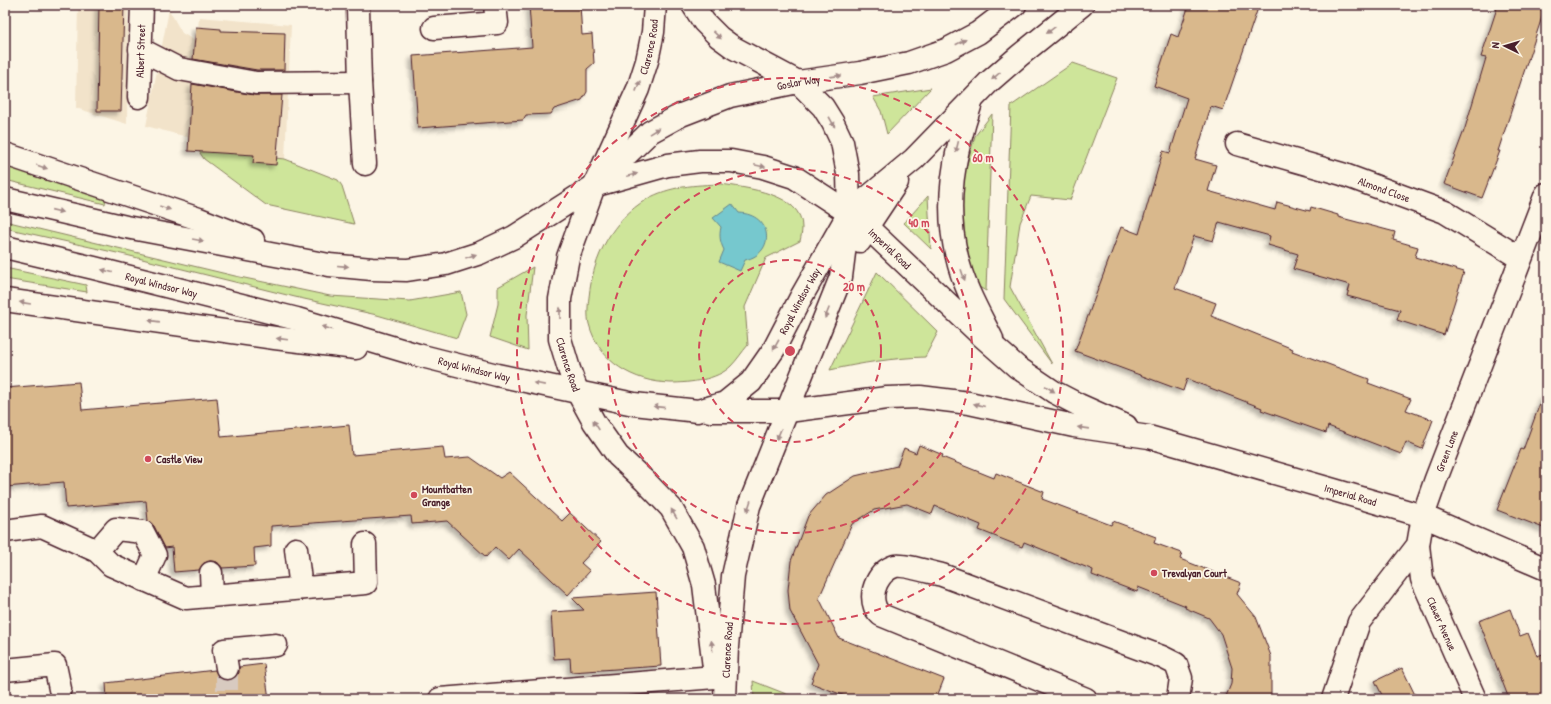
<svg xmlns="http://www.w3.org/2000/svg" width="1551" height="704" viewBox="0 0 1551 704" font-family="'Patrick Hand',sans-serif">
<style>
.built{fill:#f2e3ca}
.green{fill:#cee59a;stroke:#8c8262}
.water{fill:#76c8ce;stroke:#64848d}
.building{fill:#d9b88c;stroke:#4a1f2b;filter:url(#shadow)}
.lines{fill:none;stroke-linecap:round;stroke-linejoin:round}
.minor-tunnel{stroke:#d8cac0;stroke-width:22;stroke-dasharray:22 11;stroke-linecap:butt}
.minor-casing{stroke:#4a1f2b;stroke-width:25}
.major-casing{stroke:#4a1f2b;stroke-width:25}
.minor{stroke:#fcf5e5;stroke-width:22}
.major{stroke:#fcf5e5;stroke-width:22}
.oneway{fill:#a38a88}
.ring{fill:none;stroke:#d1495b;stroke-width:2;stroke-dasharray:7 5}
.poi-dot{fill:#d1495b;stroke:#fcf5e5;stroke-width:1.5}
.labels{text-anchor:middle;stroke-width:3.5;stroke-linejoin:round;paint-order:stroke}
.street-label{font-size:11px;fill:#4a1f2b;stroke:#fcf5e5}
.poi-label{font-size:11px;font-weight:bold;fill:#4a1f2b;stroke:#fcf5e5;text-anchor:start}
.centre{fill:#d1495b;stroke:#fcf5e5;stroke-width:2}
.ring-label{font-size:12px;text-anchor:middle;font-weight:bold;fill:#d1495b;stroke:#fcf5e5;stroke-width:3.5;stroke-linejoin:round;paint-order:stroke}
</style>
<defs>
<filter id="shadow"><feDropShadow dx="-3.5" dy="3.5" stdDeviation="2" flood-color="#0004"/></filter>
</defs>
<rect width="100%" height="100%" fill="#fcf5e5"/>
<filter id="ink" filterUnits="userSpaceOnUse"><feTurbulence type="fractalNoise" baseFrequency=".025" numOctaves="2"/><feDisplacementMap in="SourceGraphic" scale="8" xChannelSelector="R" yChannelSelector="G"/><feConvolveMatrix kernelMatrix="1 2 1 2 8 2 1 2 1" color-interpolation-filters="sRGB"/></filter>
<g filter="url(#ink)">
<path class="built" d="M78,5H128L127,124L76,108Z
M169,10L182,33L197,42L199,17L291,25L285,159L262,157L146,126Z"/>
<path class="green" d="M1073,63L1117,78L1070,200L1031,196L1020,223L1010,287L1052,364L1004,299L1011,106Z
M931,88L887,134L881,111L873,97Z
M992,114L986,291L979,287L961,247V211L965,171L975,136Z
M197,141L262,157L285,159L338,180L342,186L354,224L266,205L204,159L200,153Z
M5,166L106,197L105,204L5,180Z
M721,184C745,188 803,193 802,228C802,232 801,237 800,241L766,258L745,307L748,345C742,352 737,360 731,366C717,380 689,383 671,383C633,382 599,362 589,324C587,316 588,305 589,297C593,257 612,220 647,199C670,186 695,185 721,184Z
M928,196L931,249L904,223Z
M5,221L235,276L330,296L410,301L461,292L466,314L457,338L377,315L295,297L126,255L5,228Z
M533,267L527,315L528,350L490,337L498,304V287Z
M5,268L86,285L87,292L5,279Z
M877,272L938,332L925,357C892,358 862,363 830,370Z
M753,681L799,699H754Z"/>
<path class="water" d="M732,204L739,213C772,214 777,253 745,260L740,271L719,262L724,250C720,242 719,236 721,227L713,218Z"/>
<path class="building" d="M99,5H124L121,111H97Z
M529,5H580L582,35L592,34L594,63L587,69V92L582,100L554,109L551,114L526,115L523,120L418,128L413,56L532,47Z
M1189,5H1259L1223,110L1211,106L1195,159L1216,165L1208,191L1275,210L1277,202L1310,211L1311,207L1338,215V217L1395,232L1393,240L1418,247L1415,257L1464,272L1444,335L1397,320L1400,310L1347,296L1350,285L1293,269L1298,254L1268,245L1270,236L1219,222L1213,241L1194,236L1175,288L1216,303L1211,316L1293,349L1292,351L1369,379L1368,383L1411,399L1406,410L1433,420L1422,449L1406,442L1401,454L1328,426L1326,433L1261,410L1262,408L1187,379L1183,391L1075,351L1121,227L1139,234L1163,151L1170,153L1187,98L1154,86L1171,34L1178,37Z
M1498,5H1546L1498,151H1500L1482,198L1444,184L1465,128L1486,58L1481,57Z
M196,27L221,29V31L285,33L284,70H257L193,59Z
M192,84L254,95H282L276,165L253,163L254,155L188,151Z
M79,382L82,410L217,398L221,437L349,425L352,455L443,447L445,459L470,457L500,478L509,472L562,521L570,513L601,542L581,563L590,571L568,595L519,549L509,560L495,547L486,557L447,521L412,524L411,516L271,526V546L254,548L255,566L222,568L217,562L210,561L204,563L199,570L174,572L172,547L165,548L154,526L148,521L146,501L66,508L64,482L5,487V388Z
M1543,395L1546,396V529L1497,510L1521,449L1523,450Z
M919,445L943,455L942,457L994,478L996,473L1044,492L1042,499L1111,525L1113,521L1156,537L1154,543L1182,553L1180,559L1241,583L1237,594L1256,617L1271,656V699H1225L1231,684L1232,668L1221,634L1209,618L1185,608L1186,606L1138,587L1137,592L1092,575L1093,570L1024,542L1022,547L979,530L981,525L935,506L932,514L907,504L874,510L852,524L819,598L839,638L944,679L936,699H853L811,683L818,664L790,611L788,590L791,561L808,516L826,495L855,476L897,466L904,448L916,453Z
M656,592L661,666L571,672L570,658L554,659L551,612L584,610L572,598Z
M1510,609L1520,636L1528,633L1537,656L1546,653V699H1509L1479,621Z
M264,664L269,699H107L106,683L215,670L218,676L222,680H229L235,677L239,673V667Z
M1402,668L1417,699H1384L1375,681Z"/>
<g class="lines">
<path class="minor-tunnel" d="M227,668V699"/>
<g class="minor-casing">
<g id="minor">
<path d="M693,5L704,22L719,37L734,48L798,82"/>
<path d="M358,9L360,82L365,164"/>
<path d="M434,28L497,23L495,5"/>
<path d="M140,49L179,69L256,83L360,82"/>
<path id="s1" d="M139,97L142,5"/>
<path id="s2" d="M1237,144L1342,174L1445,212L1520,258"/>
<path id="s3" d="M594,186L638,89L647,61L653,32L655,5"/>
<path d="M5,531L42,526L97,551L111,565L186,598L366,583L365,544"/>
<path id="s4" d="M1418,545L1422,579L1475,699"/>
<path d="M296,549L301,588"/>
<path d="M97,551L116,529L143,532L155,555L144,580"/>
<path d="M211,573L212,595"/>
<path d="M227,668L224,650L276,645"/>
<path d="M5,670L55,665L60,689"/>
<path d="M440,699L715,677"/>
<path d="M1086,699L881,615C879,613 876,610 875,607C869,591 879,571 895,566C904,564 932,573 942,575L1162,657L1176,664L1181,678L1178,699"/>
<path id="s5" d="M1333,699L1359,622L1418,545L1423,516L1436,479L1546,194"/>
</g>
</g>
<g class="major-casing">
<g id="major">
<path d="M971,103C954,153 944,204 957,257C963,285 979,313 992,339"/>
<path d="M5,154L199,219L253,240"/>
<path id="s6" d="M597,185L668,165L700,161H731L763,167L794,177L849,213L867,227L983,337L1017,367L1054,392L1079,405L1126,426"/>
<path id="s7" d="M594,186L568,257L560,299V339L569,369L577,391L594,422L618,456L645,481L671,508L693,547L704,585L715,676"/>
<path id="s8" d="M5,199L126,227L329,265L372,269L407,270L446,264L480,253L514,237L594,186L650,132L681,115L730,96L798,82L860,73L909,63L946,50L978,33L1015,5"/>
<path d="M860,241L867,227L897,182"/>
<path id="s9" d="M5,247L94,268L297,319L418,355L497,375L634,404L698,411L725,403L751,382L774,349L800,299L849,213L914,159L989,82L1019,56L1082,5"/>
<path d="M5,300L275,338L356,348"/>
<path id="s10" d="M710,411H788L887,398L920,397L969,403L1074,426L1149,437L1334,490L1423,516L1546,569"/>
<path id="s11" d="M725,699L727,647L733,576L749,506L841,277L849,213L848,174L842,142L833,123L823,107L798,82"/>
</g>
</g>
<use href="#minor" class="minor"/>
<use href="#major" class="major"/>
</g>
<defs><path id="oneway-solid" d="M-6-.8H1V-3.2L6.5 0L1 3.2V.8H-6Z"/></defs>
<g class="oneway">
<use href="#oneway-solid" transform="translate(1051 30) rotate(142)"/>
<use href="#oneway-solid" transform="translate(717 35) rotate(43)"/>
<use href="#oneway-solid" transform="translate(961 42) rotate(-27)"/>
<use href="#oneway-solid" transform="translate(836 76) rotate(-8)"/>
<use href="#oneway-solid" transform="translate(996 76) rotate(138)"/>
<use href="#oneway-solid" transform="translate(638 86) rotate(-69)"/>
<use href="#oneway-solid" transform="translate(832 122) rotate(61)"/>
<use href="#oneway-solid" transform="translate(654 131) rotate(-32)"/>
<use href="#oneway-solid" transform="translate(957 147) rotate(104)"/>
<use href="#oneway-solid" transform="translate(760 166) rotate(12)"/>
<use href="#oneway-solid" transform="translate(42 167) rotate(19)"/>
<use href="#oneway-solid" transform="translate(632 175) rotate(-15)"/>
<use href="#oneway-solid" transform="translate(165 208) rotate(19)"/>
<use href="#oneway-solid" transform="translate(57 211) rotate(13)"/>
<use href="#oneway-solid" transform="translate(198 240) rotate(10)"/>
<use href="#oneway-solid" transform="translate(471 256) rotate(-19)"/>
<use href="#oneway-solid" transform="translate(343 266) rotate(5)"/>
<use href="#oneway-solid" transform="translate(107 271) rotate(-166)"/>
<use href="#oneway-solid" transform="translate(963 275) rotate(71)"/>
<use href="#oneway-solid" transform="translate(25 303) rotate(-171)"/>
<use href="#oneway-solid" transform="translate(560 313) rotate(-90)"/>
<use href="#oneway-solid" transform="translate(827 313) rotate(112)"/>
<use href="#oneway-solid" transform="translate(154 321) rotate(-172)"/>
<use href="#oneway-solid" transform="translate(327 328) rotate(-164)"/>
<use href="#oneway-solid" transform="translate(282 339) rotate(-173)"/>
<use href="#oneway-solid" transform="translate(776 345) rotate(119)"/>
<use href="#oneway-solid" transform="translate(539 384) rotate(-169)"/>
<use href="#oneway-solid" transform="translate(1050 389) rotate(33)"/>
<use href="#oneway-solid" transform="translate(979 405) rotate(-166)"/>
<use href="#oneway-solid" transform="translate(659 407) rotate(-174)"/>
<use href="#oneway-solid" transform="translate(596 425) rotate(-123)"/>
<use href="#oneway-solid" transform="translate(1083 428) rotate(-172)"/>
<use href="#oneway-solid" transform="translate(779 434) rotate(113)"/>
<use href="#oneway-solid" transform="translate(749 506) rotate(108)"/>
<use href="#oneway-solid" transform="translate(674 514) rotate(-120)"/>
<use href="#oneway-solid" transform="translate(712 646) rotate(-97)"/>
</g>
</g>
<g class="ring">
<circle cx="790" cy="351" r="91"/>
<circle cx="790" cy="351" r="182"/>
<circle cx="790" cy="351" r="273"/>
</g>
<g class="poi-dot">
<circle cx="148" cy="459" r="4"/>
<circle cx="414" cy="495" r="4"/>
<circle cx="1154" cy="573" r="4"/>
</g>
<g class="labels">
<g class="street-label">
<text dy="4" stroke="none"><textPath href="#s3" startOffset="150">Clarence Road</textPath></text>
<text dy="4" stroke="none"><textPath href="#s1" startOffset="46">Albert Street</textPath></text>
<text dy="4" stroke="none"><textPath href="#s8" startOffset="852">Goslar Way</textPath></text>
<text dy="4" stroke="none"><textPath href="#s2" startOffset="154">Almond Close</textPath></text>
<text dy="4" stroke="none"><textPath href="#s6" startOffset="322">Imperial Road</textPath></text>
<text dy="4" stroke="none"><textPath href="#s9" startOffset="161">Royal Windsor Way</textPath></text>
<text dy="4" stroke="none"><textPath href="#s9" startOffset="869">Royal Windsor Way</textPath></text>
<text dy="4" stroke="none"><textPath href="#s7" startOffset="185">Clarence Road</textPath></text>
<text dy="4" stroke="none"><textPath href="#s9" startOffset="485">Royal Windsor Way</textPath></text>
<text dy="4" stroke="none"><textPath href="#s5" startOffset="277">Green Lane</textPath></text>
<text dy="4" stroke="none"><textPath href="#s10" startOffset="653">Imperial Road</textPath></text>
<text dy="4" stroke="none"><textPath href="#s4" startOffset="83">Clewer Avenue</textPath></text>
<text dy="4" stroke="none"><textPath href="#s11" startOffset="49">Clarence Road</textPath></text>
</g>
<g class="poi-label">
<text x="156" y="463">Castle View</text>
<text x="422" y="493">Mountbatten<tspan x="422" dy="13">Grange</tspan></text>
<text x="1162" y="577">Trevalyan Court</text>
</g>
</g>
<circle cx="790" cy="351" r="6" class="centre"/>
<g class="ring-label">
<text x="983" y="162">60 m</text>
<text x="919" y="227">40 m</text>
<text x="854" y="291">20 m</text>
</g>
<rect width="1551" height="704" fill="none" stroke="#fcf5e5" stroke-width="20"/>
<rect x="10" y="10" width="1531" height="684" fill="none" stroke="#4a1f2b" stroke-width="1.5" filter="url(#ink)"/>
<g transform="translate(1505 46) rotate(275)" stroke="#fcf5e5" stroke-width="3" paint-order="stroke">
<path d="M0-3L7 15L0 10L-7 15Z" fill="#4a1f2b"/>
<text y="-6" font-size="11" font-weight="bold" text-anchor="middle" fill="#4a1f2b">N</text>
</g>
</svg>
